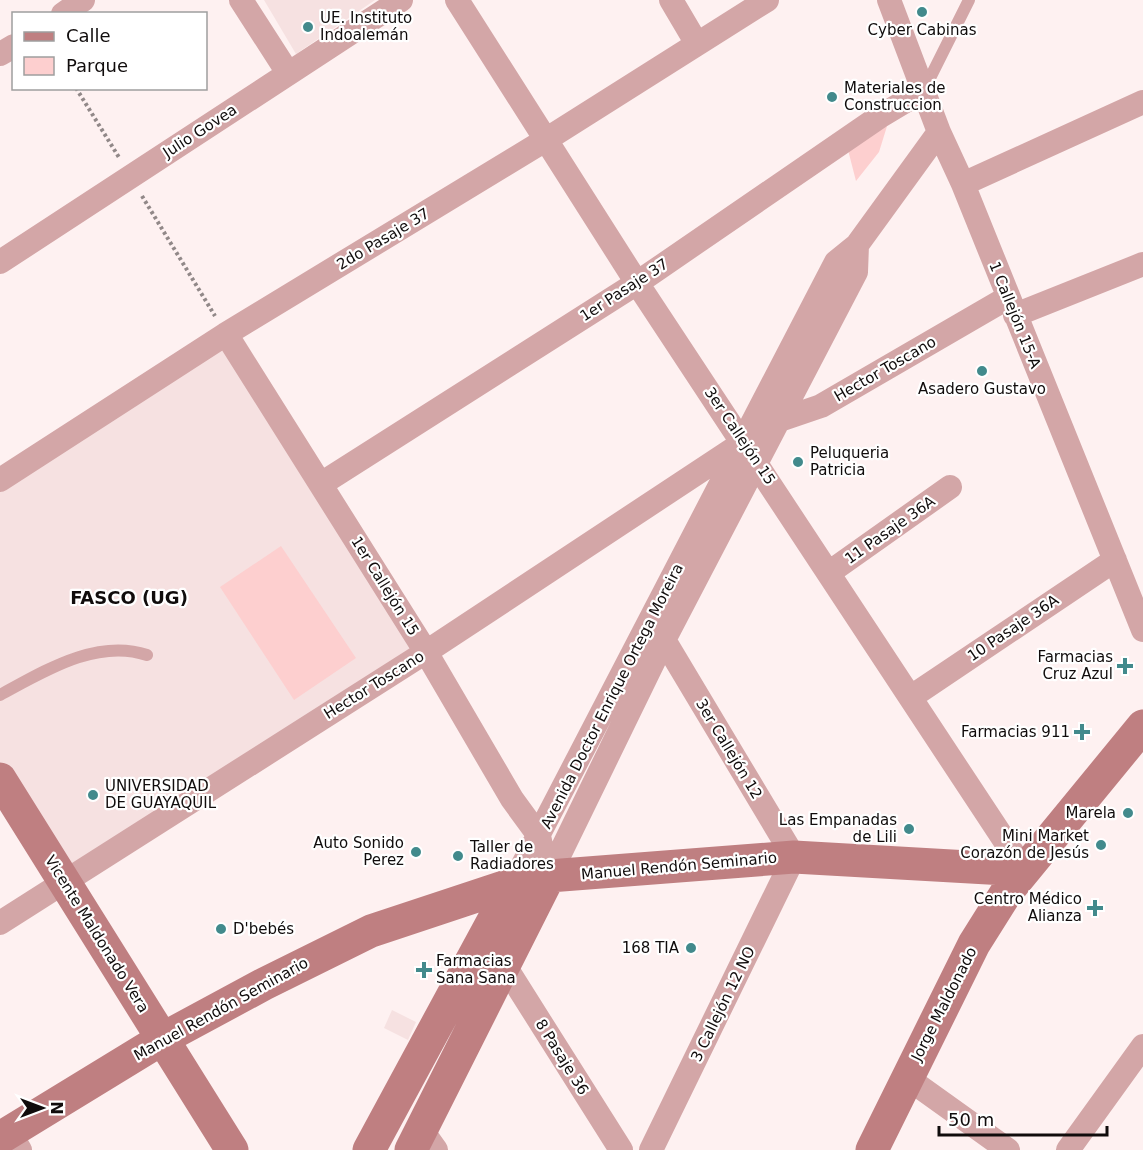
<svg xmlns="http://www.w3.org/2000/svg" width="1143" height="1150" viewBox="0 0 1143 1150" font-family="'DejaVu Sans',sans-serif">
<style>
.built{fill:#f6e1e1}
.green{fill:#fdcfcf}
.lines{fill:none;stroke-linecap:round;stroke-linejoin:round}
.path{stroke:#918888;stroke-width:4;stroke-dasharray:3 3;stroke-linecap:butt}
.lane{stroke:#d3a6a7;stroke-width:12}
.street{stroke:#d3a6a7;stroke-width:24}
.secondary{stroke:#bf7f81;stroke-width:33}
.poi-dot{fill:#428a8c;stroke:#fff;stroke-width:2}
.labels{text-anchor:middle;stroke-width:4.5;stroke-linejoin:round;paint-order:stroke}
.poi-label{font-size:15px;fill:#100c0c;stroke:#fff;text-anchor:end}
.street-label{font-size:15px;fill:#100c0c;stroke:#fff}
.quarter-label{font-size:18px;font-weight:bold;fill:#100c0c;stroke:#fff}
</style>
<rect width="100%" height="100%" fill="#fef1f1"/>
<path class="built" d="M264,0H375L296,54Z
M229,340L426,661L66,883L0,777V485Z
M392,1010L416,1022L408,1040L384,1028Z"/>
<path class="green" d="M888,123L879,152L856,181L848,150Z
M281,546L356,658L294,700L220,587Z"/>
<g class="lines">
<path class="path" d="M76,88L120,159
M142,196L215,316"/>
<path class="lane" d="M924,90L969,0
M0,695C43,672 96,638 147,655"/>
<path class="street" d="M241,0L288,73
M457,0L637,283L1024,870
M671,0L697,44
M889,0L939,132L963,184L1143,630
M63,14L83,0
M0,54L14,46
M963,184L1143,102
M0,262L401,0
M1015,315L1143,264
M226,334L426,652L512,799L539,836L542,850
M766,421H777L821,406L1007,298
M0,480L226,334L547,139L767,0
M321,484L637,283L879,117L924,90
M830,572L950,487
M911,697L1115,560
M549,876L664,640L856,272L857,245
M513,884L836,262L857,245L939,132
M0,923L426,652L744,442
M503,963L621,1150
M906,1077L1008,1150
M421,1129L436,1150
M9,1132L20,1150
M651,1150L794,857L664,640
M1068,1150L1143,1046"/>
<path class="secondary" d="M0,779L232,1150
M0,1138L162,1039L264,984L371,931L513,884L549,876L794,857L1024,870
M369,1150L513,884
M411,1150L549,876
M872,1150L974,944L1006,893L1143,726"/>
</g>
<g class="poi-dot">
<circle cx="922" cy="12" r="6"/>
<circle cx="308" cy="27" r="6"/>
<circle cx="832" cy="97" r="6"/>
<circle cx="982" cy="371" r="6"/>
<circle cx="798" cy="462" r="6"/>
<path d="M1122 657h6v6h6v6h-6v6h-6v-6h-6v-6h6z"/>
<path d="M1079 723h6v6h6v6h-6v6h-6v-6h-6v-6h6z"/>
<circle cx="93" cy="795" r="6"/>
<circle cx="1128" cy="813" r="6"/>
<circle cx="909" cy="829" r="6"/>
<circle cx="1101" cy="845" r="6"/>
<circle cx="416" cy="852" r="6"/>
<circle cx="458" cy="856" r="6"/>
<path d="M1092 899h6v6h6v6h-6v6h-6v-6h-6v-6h6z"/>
<circle cx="221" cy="929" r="6"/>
<circle cx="691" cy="948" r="6"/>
<path d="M421 961h6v6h6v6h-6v6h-6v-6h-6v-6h6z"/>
</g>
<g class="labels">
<g class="poi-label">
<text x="320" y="23" text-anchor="start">UE. Instituto<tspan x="320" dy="17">Indoalemán</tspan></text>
<text x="922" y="35" text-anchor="middle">Cyber Cabinas</text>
<text x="844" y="93" text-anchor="start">Materiales de<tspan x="844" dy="17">Construccion</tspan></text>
<text x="982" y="394" text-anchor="middle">Asadero Gustavo</text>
<text x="810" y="458" text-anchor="start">Peluqueria<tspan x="810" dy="17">Patricia</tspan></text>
<text x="1113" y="662">Farmacias<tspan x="1113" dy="17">Cruz Azul</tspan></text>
<text x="1070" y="737">Farmacias 911</text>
<text x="105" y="791" text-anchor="start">UNIVERSIDAD<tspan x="105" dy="17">DE GUAYAQUIL</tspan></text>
<text x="1116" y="818">Marela</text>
<text x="897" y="825">Las Empanadas<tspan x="897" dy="17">de Lili</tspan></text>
<text x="1089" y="841">Mini Market<tspan x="1089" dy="17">Corazón de Jesús</tspan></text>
<text x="404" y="848">Auto Sonido<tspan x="404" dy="17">Perez</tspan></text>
<text x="470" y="852" text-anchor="start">Taller de<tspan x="470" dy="17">Radiadores</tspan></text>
<text x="1082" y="904">Centro Médico<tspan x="1082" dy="17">Alianza</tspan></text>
<text x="233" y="934" text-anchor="start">D'bebés</text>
<text x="679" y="953">168 TIA</text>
<text x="436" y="966" text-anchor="start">Farmacias<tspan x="436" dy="17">Sana Sana</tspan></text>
</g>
<g class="street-label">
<text transform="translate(200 131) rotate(-33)" y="5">Julio Govea</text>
<text transform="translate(383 239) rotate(-31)" y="5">2do Pasaje 37</text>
<text transform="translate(624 290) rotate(-33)" y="5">1er Pasaje 37</text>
<text transform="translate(1015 315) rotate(68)" y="5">1 Callejón 15-A</text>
<text transform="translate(885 369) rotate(-30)" y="5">Hector Toscano</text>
<text transform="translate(740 436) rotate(56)" y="5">3er Callejón 15</text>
<text transform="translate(890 530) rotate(-35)" y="5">11 Pasaje 36A</text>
<text transform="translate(385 586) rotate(58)" y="5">1er Callejón 15</text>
<text transform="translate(1013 628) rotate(-34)" y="5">10 Pasaje 36A</text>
<text transform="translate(374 685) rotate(-32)" y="5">Hector Toscano</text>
<text transform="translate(612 696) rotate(-63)" y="5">Avenida Doctor Enrique Ortega Moreira</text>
<text transform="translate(729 749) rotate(59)" y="5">3er Callejón 12</text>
<text transform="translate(679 866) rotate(-5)" y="5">Manuel Rendón Seminario</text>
<text transform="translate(97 934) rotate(58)" y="5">Vicente Maldonado Vera</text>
<text transform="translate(723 1004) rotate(-64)" y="5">3 Callejón 12 NO</text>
<text transform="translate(944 1004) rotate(-63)" y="5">Jorge Maldonado</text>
<text transform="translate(221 1009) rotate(-29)" y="5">Manuel Rendón Seminario</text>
<text transform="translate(562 1057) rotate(58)" y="5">8 Pasaje 36</text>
</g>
<g class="quarter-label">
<text x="129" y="604">FASCO (UG)</text>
</g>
</g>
<rect x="12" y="12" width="195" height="78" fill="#ffffff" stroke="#9f9e9e" stroke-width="1.5"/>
<rect x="24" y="32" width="30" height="9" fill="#bf7f81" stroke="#9f9e9e" stroke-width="1.5"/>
<text x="66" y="42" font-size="18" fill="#100c0c">Calle</text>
<rect x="24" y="57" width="30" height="18" fill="#fdcfcf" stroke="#9f9e9e" stroke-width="1.5"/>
<text x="66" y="72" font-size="18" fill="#100c0c">Parque</text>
<g transform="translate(42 1108) rotate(90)" stroke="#ffffff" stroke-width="4.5" paint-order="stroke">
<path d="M0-4.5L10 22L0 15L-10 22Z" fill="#100c0c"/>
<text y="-9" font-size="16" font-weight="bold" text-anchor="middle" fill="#100c0c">N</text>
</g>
<path d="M939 1126v9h168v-9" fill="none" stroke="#100c0c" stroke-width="3"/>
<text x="948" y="1126" font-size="18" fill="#100c0c" stroke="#ffffff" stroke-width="4.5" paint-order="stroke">50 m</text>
</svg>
